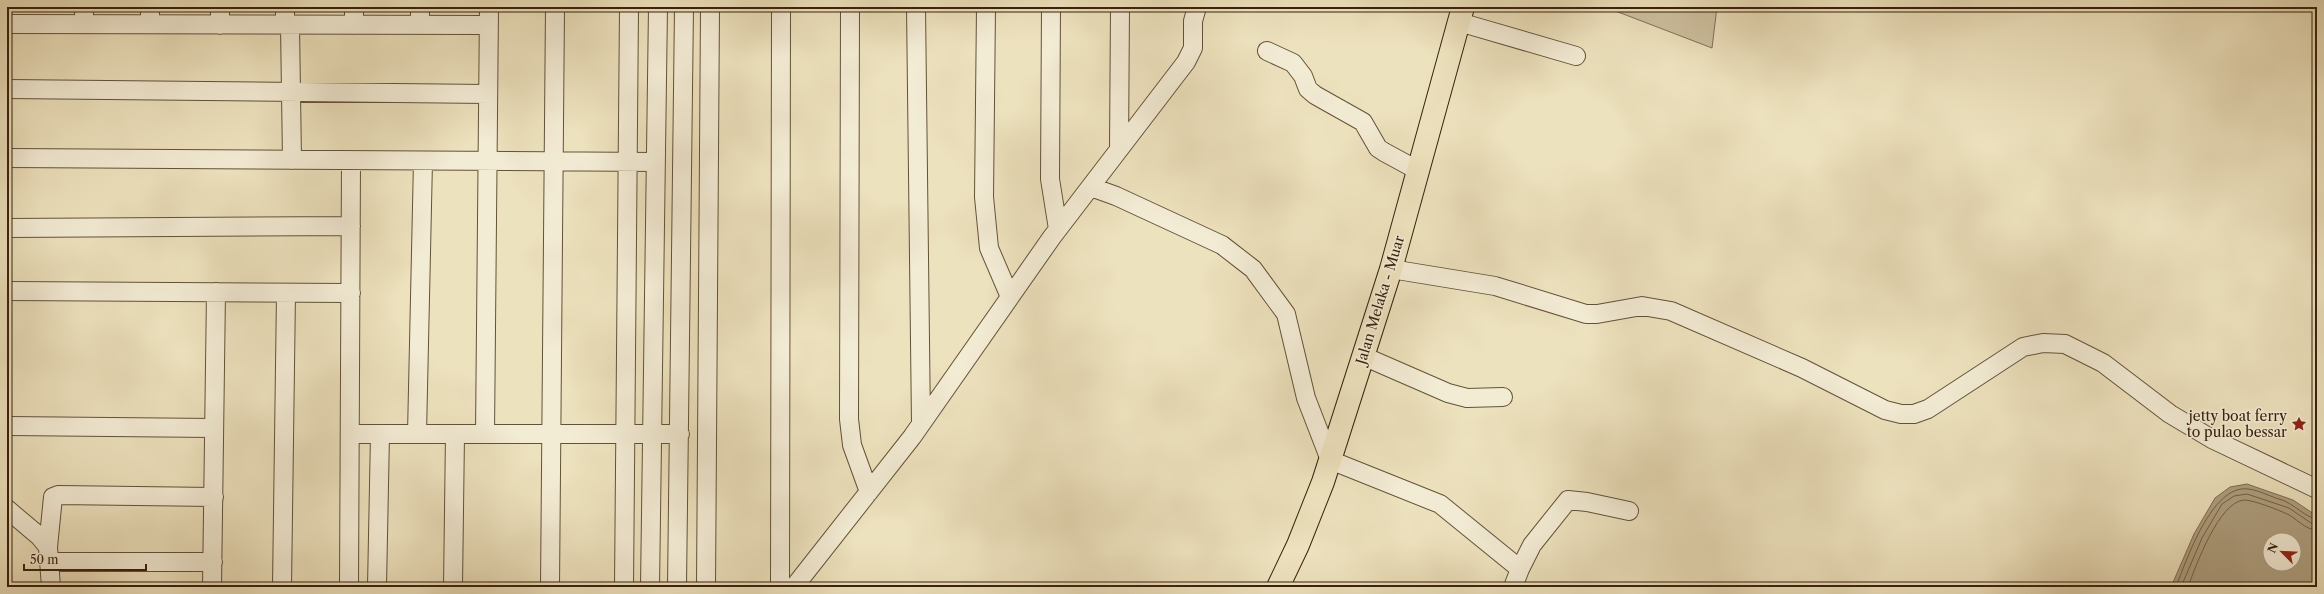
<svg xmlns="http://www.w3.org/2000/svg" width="2324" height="594" viewBox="0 0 2324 594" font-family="'Libre Caslon Text',serif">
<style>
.green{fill:#cec1a0;stroke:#827156}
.water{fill:#afa081;stroke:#7f6d52;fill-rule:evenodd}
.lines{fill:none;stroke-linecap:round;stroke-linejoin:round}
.shore{stroke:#736046;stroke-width:1}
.minor-casing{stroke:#645138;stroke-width:20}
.major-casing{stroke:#37210c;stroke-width:24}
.minor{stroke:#f3ecd5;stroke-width:18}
.major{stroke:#ede2be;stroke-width:22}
.labels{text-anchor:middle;stroke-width:3.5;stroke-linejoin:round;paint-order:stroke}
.street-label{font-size:14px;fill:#37210c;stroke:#f3ecd5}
.poi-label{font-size:14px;fill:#37210c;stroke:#f3ecd5;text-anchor:end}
</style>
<rect width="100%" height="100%" fill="#ede2be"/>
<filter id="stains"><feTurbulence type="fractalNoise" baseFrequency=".005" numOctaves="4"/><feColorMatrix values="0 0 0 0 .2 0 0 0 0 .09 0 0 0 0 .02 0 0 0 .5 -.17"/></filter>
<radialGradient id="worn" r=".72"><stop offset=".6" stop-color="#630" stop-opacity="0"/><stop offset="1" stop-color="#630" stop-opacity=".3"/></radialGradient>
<path class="green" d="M1605,7H1717L1712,48Z"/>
<path class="water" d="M2247,484L2293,500L2317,516V587H2171L2194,534L2215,498L2230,487ZM2270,540H2294V564H2270Z"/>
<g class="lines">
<path class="shore" d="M2176,587C2186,561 2212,484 2248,489C2259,490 2271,497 2282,500C2294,504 2306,518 2317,519
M2181,587L2202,538L2222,504L2234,496L2247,494L2289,508L2311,523L2317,524
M2188,587C2196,565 2219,502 2244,500C2253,500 2276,509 2285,513C2296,517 2304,530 2317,530"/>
<g class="minor-casing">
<path id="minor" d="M850,7L849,419L852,445L869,492
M916,7L921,424
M986,7L984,197L989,248L1010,297
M1051,7L1050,179L1058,229
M1459,22L1576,56
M7,24L488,25
M84,24V7
M150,24V7
M220,25V7
M285,25V7
M290,25L292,160
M354,25V7
M420,25V7
M1267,51L1293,63L1303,76L1308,89L1315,95L1363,122L1378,148L1384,152L1419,171
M7,89L488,94
M1119,149L1120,7
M7,158L655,162
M1091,187L1116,196L1222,245L1253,269L1286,314L1306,398L1330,460L1440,504L1520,569L1513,587
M7,228L351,226
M1391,269L1495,286L1586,314H1597L1642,306L1671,311L1802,368L1885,410L1901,414H1914L1928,409L2023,347L2043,343L2065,344L2103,363L2170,414L2212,439L2317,489
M7,291L351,293
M1363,356L1448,393L1467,398L1503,397
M7,426L214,428
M350,434H680
M417,434L423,161
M485,434L489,7
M7,509L39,536L48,547L51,587
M48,547L53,497L58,495L214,497
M50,562H213
M1520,569L1532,545L1568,500L1587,502L1629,511
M212,587L216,292
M282,587L286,293
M349,587L351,160
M377,587L380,434
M453,587L455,434
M550,587L555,7
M624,587L629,7
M650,587L658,7
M677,587L684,7
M706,587L710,7
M780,587L781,7
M794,587L912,437L1052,237L1186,62L1193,48V21L1197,7"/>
</g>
<g class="major-casing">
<path id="major" d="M1278,587L1298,545L1323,482L1391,269L1463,7"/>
</g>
<use href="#minor" class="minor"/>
<use href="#major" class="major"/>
</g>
<defs>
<g id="sight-bare" transform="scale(1.2)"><path d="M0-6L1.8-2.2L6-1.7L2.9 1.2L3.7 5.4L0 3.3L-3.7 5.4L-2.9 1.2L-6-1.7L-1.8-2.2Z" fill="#8f2418" stroke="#f3ecd5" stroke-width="2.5" paint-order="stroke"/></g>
</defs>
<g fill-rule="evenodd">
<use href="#sight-bare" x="2299" y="424"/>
</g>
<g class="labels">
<g class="street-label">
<text transform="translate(1380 300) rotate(-73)" y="5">Jalan Melaka - Muar</text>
</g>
<g class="poi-label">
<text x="2287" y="421">jetty boat ferry<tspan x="2287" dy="16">to pulao bessar</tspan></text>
</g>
</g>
<rect width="2324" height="594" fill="none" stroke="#ede2be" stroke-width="24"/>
<rect x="8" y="8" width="2308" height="578" fill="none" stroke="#37210c" stroke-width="2"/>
<rect x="12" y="12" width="2300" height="570" fill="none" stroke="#37210c"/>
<g transform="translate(2282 552) rotate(294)"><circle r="19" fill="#f3ecd5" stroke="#a89b85"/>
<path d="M0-3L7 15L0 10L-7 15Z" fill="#8f2418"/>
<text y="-6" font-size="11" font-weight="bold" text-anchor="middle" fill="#37210c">N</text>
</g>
<path d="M24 564v6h122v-6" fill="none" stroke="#37210c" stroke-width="2"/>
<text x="30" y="564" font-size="12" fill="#37210c" stroke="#f3ecd5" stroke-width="3" paint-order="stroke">50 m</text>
<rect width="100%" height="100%" filter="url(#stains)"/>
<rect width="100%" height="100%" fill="url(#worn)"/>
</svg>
